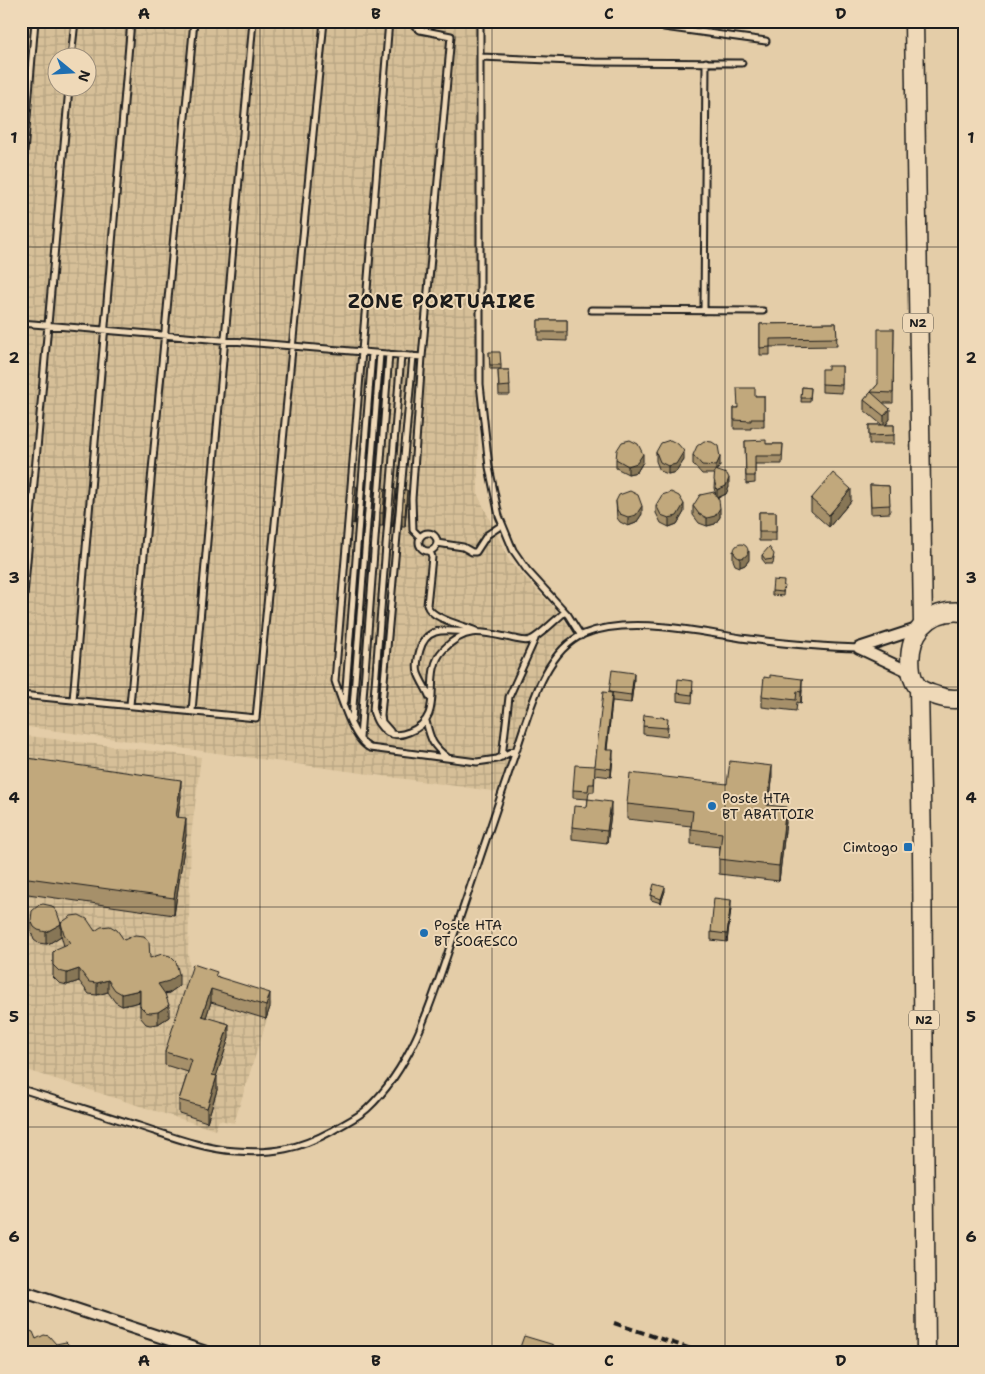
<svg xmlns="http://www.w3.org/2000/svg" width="985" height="1374" viewBox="0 0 985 1374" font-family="'Shantell Sans',sans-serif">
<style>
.industrial{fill:url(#industrial-grid);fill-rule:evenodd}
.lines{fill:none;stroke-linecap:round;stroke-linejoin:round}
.service-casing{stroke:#1c1c1c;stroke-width:9}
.minor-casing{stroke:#1c1c1c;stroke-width:14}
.trunk-casing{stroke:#1c1c1c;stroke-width:21}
.service{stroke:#efd9b8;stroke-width:5}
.minor{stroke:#efd9b8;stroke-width:10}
.trunk{stroke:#efd9b8;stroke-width:18}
.rail{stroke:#1c1c1c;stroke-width:4;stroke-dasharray:8 4;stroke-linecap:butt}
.wall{fill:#a6906b;stroke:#1c1c1c}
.shaded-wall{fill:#877657;stroke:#1c1c1c}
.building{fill:#c1a87c;stroke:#1c1c1c}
.grid{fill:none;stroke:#1c1c1c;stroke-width:1;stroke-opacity:0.55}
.poi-dot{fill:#1f6fb2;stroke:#efd9b8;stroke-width:2}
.labels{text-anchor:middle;stroke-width:4;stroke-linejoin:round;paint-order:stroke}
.shield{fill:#efd9b8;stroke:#5b554b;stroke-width:1}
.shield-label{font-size:12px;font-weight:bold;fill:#1c1c1c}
.poi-label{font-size:14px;fill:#1c1c1c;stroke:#efd9b8;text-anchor:start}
.district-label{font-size:19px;font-weight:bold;letter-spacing:1px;fill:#1c1c1c;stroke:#efd9b8}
.neatline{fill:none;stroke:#1c1c1c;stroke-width:2}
.grid-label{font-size:16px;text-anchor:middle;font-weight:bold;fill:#1c1c1c}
</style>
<defs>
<pattern id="industrial-grid" width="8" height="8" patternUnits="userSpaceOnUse" patternTransform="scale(1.25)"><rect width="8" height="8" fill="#d6bf98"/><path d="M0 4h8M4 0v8" fill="none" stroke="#b7a482"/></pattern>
</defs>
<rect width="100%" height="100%" fill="#e4cda8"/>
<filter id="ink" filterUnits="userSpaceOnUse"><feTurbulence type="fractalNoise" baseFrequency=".02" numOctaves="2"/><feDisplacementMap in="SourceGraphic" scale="10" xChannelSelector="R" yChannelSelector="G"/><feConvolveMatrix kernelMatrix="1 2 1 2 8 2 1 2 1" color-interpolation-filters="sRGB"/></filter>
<g filter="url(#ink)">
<path class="industrial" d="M21,21H480L478,495L510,562L556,610L576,635L551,652L499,792L21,726ZM58,58H88V88H58Z
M21,735L201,757L191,836L188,954L191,977L272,1003L234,1123L219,1120L215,1130L21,1068Z"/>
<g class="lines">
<g class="service-casing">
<path id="service" d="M389,21L335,681C341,698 353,740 370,748L477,762L497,759L517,749
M409,21L420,30L451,36L422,357L412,499L413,530L420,537
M480,21V384L489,467L499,516L513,550L527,570L568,615L581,636
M620,21L766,41
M481,57L595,62L742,63
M71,58L75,21
M21,189L35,21
M591,310L763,311
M704,311L706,62
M21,323L422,357
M401,355L373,711C376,720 379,727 387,732C394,736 402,735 409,732C449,717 419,675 444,649C468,624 485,633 515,639C520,640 525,642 530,640C538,638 557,618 565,612
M419 542a9 9 0 1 1 18 0a9 9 0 1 1-18 0Z
M437,543L463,547L472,552H476L487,535L502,525
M430,551L432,557L427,605C431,619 463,625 476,631
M21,629L69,88
M21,695L256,718L324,21
M430,698C427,689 421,682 418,673C416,666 418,657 420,650C427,625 447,631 468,632
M73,700L131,21
M345,701L372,353
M130,705L194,21
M192,711L253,21
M352,720L380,354
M426,721C431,741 432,745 448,758
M390,731L382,722L381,715L413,356
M360,738L389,354
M502,757L509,697L535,639
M21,1089C61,1101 100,1114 139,1126C170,1136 203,1149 236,1151C273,1154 299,1149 332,1131C343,1124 357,1118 367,1109C417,1062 435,989 457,926C478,865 498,803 519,742C531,706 546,650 584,634C629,616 694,631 741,638C780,643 819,647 859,648"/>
</g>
<g class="minor-casing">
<path id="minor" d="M859,648L920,628
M859,648L912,673
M21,1291L209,1353"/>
</g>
<g class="trunk-casing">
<path id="trunk" d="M914,21L923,625
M964,612C927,607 906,636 911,671C912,676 914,684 919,688C923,692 932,694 937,696C946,699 955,700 964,698
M919,688L922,848L926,1353"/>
</g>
<use href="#service" class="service"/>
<use href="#minor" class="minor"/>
<use href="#trunk" class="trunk"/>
<path class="rail" d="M614,1323L703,1353"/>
</g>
<path class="wall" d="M538,320H567V341L538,340Z
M836,323L837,346L770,347V355H760V324Z
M894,329L893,403H883L890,419L886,425H894V444H869V425H882L864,410V400L878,384Z
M489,352L501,365V369H490Z
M842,366V393L822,392V384L828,369Z
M498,370H509L510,395H499Z
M802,387L811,388L810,402H801Z
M755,396H764V427H751V429H734V408H737Z
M745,441L766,444H783L782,464H755V483L746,484Z
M656,452L684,460L676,472L668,474L660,471L656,461Z
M693,455L720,465L717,470L729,487L726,494L718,498L720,517L715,524L707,526L699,523L693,515V506L716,495L714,488L715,474H702L693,464Z
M616,459L643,462L637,472L628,474L616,468Z
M870,485L889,486L890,513L871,514Z
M356,498L354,524L352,523V511Z
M811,499L851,501L829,527L811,511Z
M385,501L383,526H380V513Z
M616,501L642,514L636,523L628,526L620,522L617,518Z
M396,502L393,527L392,526V514Z
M407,503L405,527H402V515Z
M656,505L684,512L677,524L669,527L661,523L656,513Z
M759,512H776V541H759Z
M733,551L749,560L745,565L740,567L735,565L733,560Z
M762,555L774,558L773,564H766L762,559Z
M784,585L783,596L772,595V591Z
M770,678L802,690L801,703L797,702L796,711L762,707V696Z
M634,681L631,703L612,701L607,750L613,758L611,777L595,775L594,792H589L588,799L611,814L607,843L572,839V827L587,807L588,799L573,798V790L595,766L609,693Z
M693,689L692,703L677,701V693Z
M643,726H668L667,737L643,734Z
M772,781L769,806L786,822L779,881L719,874V859L720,847L691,844V826L627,819V804L727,784Z
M181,796L178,817L186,835L174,915L21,893V802Z
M665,891L661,903L651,900V895Z
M731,908L727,942L711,940V932Z
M31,920L61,936L50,943L46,944L38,943L34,940L31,932Z
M61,923L95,931L124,940L150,958L179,986L169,993L165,994L169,1017L158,1024L150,1025L146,1024L140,1017V1002L122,1006L115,1002L108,992L97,995L89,994L79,981L67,985L59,983L53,977V952L64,946L61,935Z
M217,976L270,1007L266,1019L211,1002L206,1017L229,1038L216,1076L217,1090L207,1122L179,1113V1100L188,1072L165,1065V1052Z
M21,1330L36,1339L89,1353H21Z"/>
<path class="shaded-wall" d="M890,409V419L884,427V416Z
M684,451V460L676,472L668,474V466Z
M643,454V462L637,472L628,474V466Z
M720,457V465L716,474V466Z
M729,478V487L726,494L717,498V490Z
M356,486V498L354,524V511Z
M385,488V501L383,526V513Z
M396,489V502L393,527V514Z
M851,489V501L829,527V515Z
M407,490V503L405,527V515Z
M684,504V512L677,524L669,527V518Z
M642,506V514L636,523L628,526V517Z
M720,508V517L715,524L707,526V518Z
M749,551V560L745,565L740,567V558Z
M634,673V681L631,703V695Z
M802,679V690L801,703V692Z
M612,693V701L606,757V750Z
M613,750V758L611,777V769Z
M772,766V781L767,820V805Z
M181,780V796L176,833V817Z
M611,802V814L607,843V831Z
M786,807V822L779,881V866Z
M186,818V835L174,915V898Z
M665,887V891L661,903V899Z
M731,900V908L727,942V934Z
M61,924V936L50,943L46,944V932Z
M79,969V981L67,985V973Z
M179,974V986L169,993L158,995V984Z
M108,980V992L97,995V983Z
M211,989V1002L202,1030V1016Z
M140,990V1002L122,1006V994Z
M270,993V1007L266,1019V1006Z
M169,1005V1017L158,1024V1012Z
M229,1024V1038L212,1089V1075Z
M217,1076V1090L207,1122V1108Z
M54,1348V1353H38Z"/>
<path class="building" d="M538,320H567V332H538Z
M836,323L837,338L770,339V347L760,348V324Z
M878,329H894L893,393L871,392L890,409L884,416L864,400L878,384Z
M489,352H500L501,365H490Z
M828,366H842V385L822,384V369H828Z
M498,370H509L510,386L499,387Z
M802,387L811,388L810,398H801Z
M737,388H755V396H764V419H751V421L734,420V408H738Z
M869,425H894V435L869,436Z
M630,440L638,444L643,454L637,463L628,466L616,459L617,450L622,442Z
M670,440L678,444L684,451L676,464L668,466L660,462L656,452L661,443Z
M766,440V444H783L782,456H755V476H746L745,441Z
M704,441L712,442L718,446L720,457L716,466L702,465L693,455L697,446Z
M715,470L727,474L729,478L726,486L717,490L714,480Z
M833,473L851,489L829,515L811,499Z
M870,485L889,486L890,505L871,506Z
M354,486H356L354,511H352Z
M382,488H385L383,513H380Z
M394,489H396L393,514H392Z
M404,490H407L405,515H402Z
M630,491L638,495L642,506L636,515L628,517L620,514L617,510L616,501L619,495Z
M671,492L679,496L684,504L677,516L669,518L661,515L656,505L662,495Z
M714,492L719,500L720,508L715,516L707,518L699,514L693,506L700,495Z
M759,512H776V532H759Z
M734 551a7 7 0 1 1 14 0a7 7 0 1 1-14 0Z
M769,547L774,554L773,559L766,560L762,555Z
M773,580L784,581L783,592L772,591Z
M612,670L634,673L631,695L609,692Z
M770,675L802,679L801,692L797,691L796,700L762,696L764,677L770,678Z
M678,679L693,681L692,695L677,693Z
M603,692L612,693L606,750H613L611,769L595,767L594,784H589L588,791L573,790L575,765L595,766Z
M644,715L668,718L667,728L643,726Z
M27,758L181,780L176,817L186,818L174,898L21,877V802Z
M730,761L772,766L767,805L786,807L779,866L719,859L722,833L691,829L693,811L627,804L630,773L727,784Z
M588,799L611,802L607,831L572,827L574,806L587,807Z
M654,884L665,887L661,899L651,895Z
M714,898L731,900L727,934L711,932Z
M43,904L52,906L57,912L61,924L50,930L46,932L38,930L34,927L31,920L32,911L39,905Z
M79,915L87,919L95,931L101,927L110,926L117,930L124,940L135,935L144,936L149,942L150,958L162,954L170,956L176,962L179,974L169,981L158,984L165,994L169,1005L158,1012L150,1013L146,1012L140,1006V990L122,994L115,990L108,980L97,983L89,982L79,969L67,973L59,971L53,965V952L56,949L70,943L64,934L61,923L71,916Z
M193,964L217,972L215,976L270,993L266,1006L211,989L202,1016L229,1024L212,1075L217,1076L207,1108L179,1100L192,1060L165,1052Z
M25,1329L33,1332L36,1339L44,1335L49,1336L56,1344L66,1342L73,1349L82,1347L89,1353H56L54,1348L38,1353H21V1352L25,1349L21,1344V1330Z
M524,1336L554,1345L551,1353H518Z"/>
</g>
<path class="grid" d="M260,21V1353M492,21V1353M725,21V1353M21,247H964M21,467H964M21,687H964M21,907H964M21,1127H964"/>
<g class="poi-dot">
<circle cx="712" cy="806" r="5"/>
<rect x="903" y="842" width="10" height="10" rx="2.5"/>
<circle cx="424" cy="933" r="5"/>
</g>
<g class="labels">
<g class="shield">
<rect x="903" y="313.5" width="30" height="19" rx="4"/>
<rect x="909" y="1010.5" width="30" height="19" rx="4"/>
</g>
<g class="shield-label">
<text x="918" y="327">N2</text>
<text x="924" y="1024">N2</text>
</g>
<g class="poi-label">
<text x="722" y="803">Poste HTA<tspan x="722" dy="16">BT ABATTOIR</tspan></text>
<text x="898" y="852" text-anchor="end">Cimtogo</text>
<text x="434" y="930">Poste HTA<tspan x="434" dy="16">BT SOGESCO</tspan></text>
</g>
<g class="district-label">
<text x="442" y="308">ZONE PORTUAIRE</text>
</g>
</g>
<rect width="985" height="1374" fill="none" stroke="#efd9b8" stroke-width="55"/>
<g transform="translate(72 72) rotate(108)"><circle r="24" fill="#efd9b8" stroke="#9b8d7a"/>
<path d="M0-4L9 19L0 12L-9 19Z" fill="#1f6fb2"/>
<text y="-8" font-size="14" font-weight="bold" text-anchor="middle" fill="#1c1c1c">N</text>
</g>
<rect x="28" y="28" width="930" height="1318" class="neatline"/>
<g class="grid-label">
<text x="144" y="19">A</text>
<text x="376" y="19">B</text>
<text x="609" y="19">C</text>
<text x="841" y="19">D</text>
<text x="14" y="143">1</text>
<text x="971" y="143">1</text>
<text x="14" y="363">2</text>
<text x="971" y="363">2</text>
<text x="14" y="583">3</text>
<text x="971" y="583">3</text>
<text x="14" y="803">4</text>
<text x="971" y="803">4</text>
<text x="14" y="1022">5</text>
<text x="971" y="1022">5</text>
<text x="14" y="1242">6</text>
<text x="971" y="1242">6</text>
<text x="144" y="1366">A</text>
<text x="376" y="1366">B</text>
<text x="609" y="1366">C</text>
<text x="841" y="1366">D</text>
</g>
</svg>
